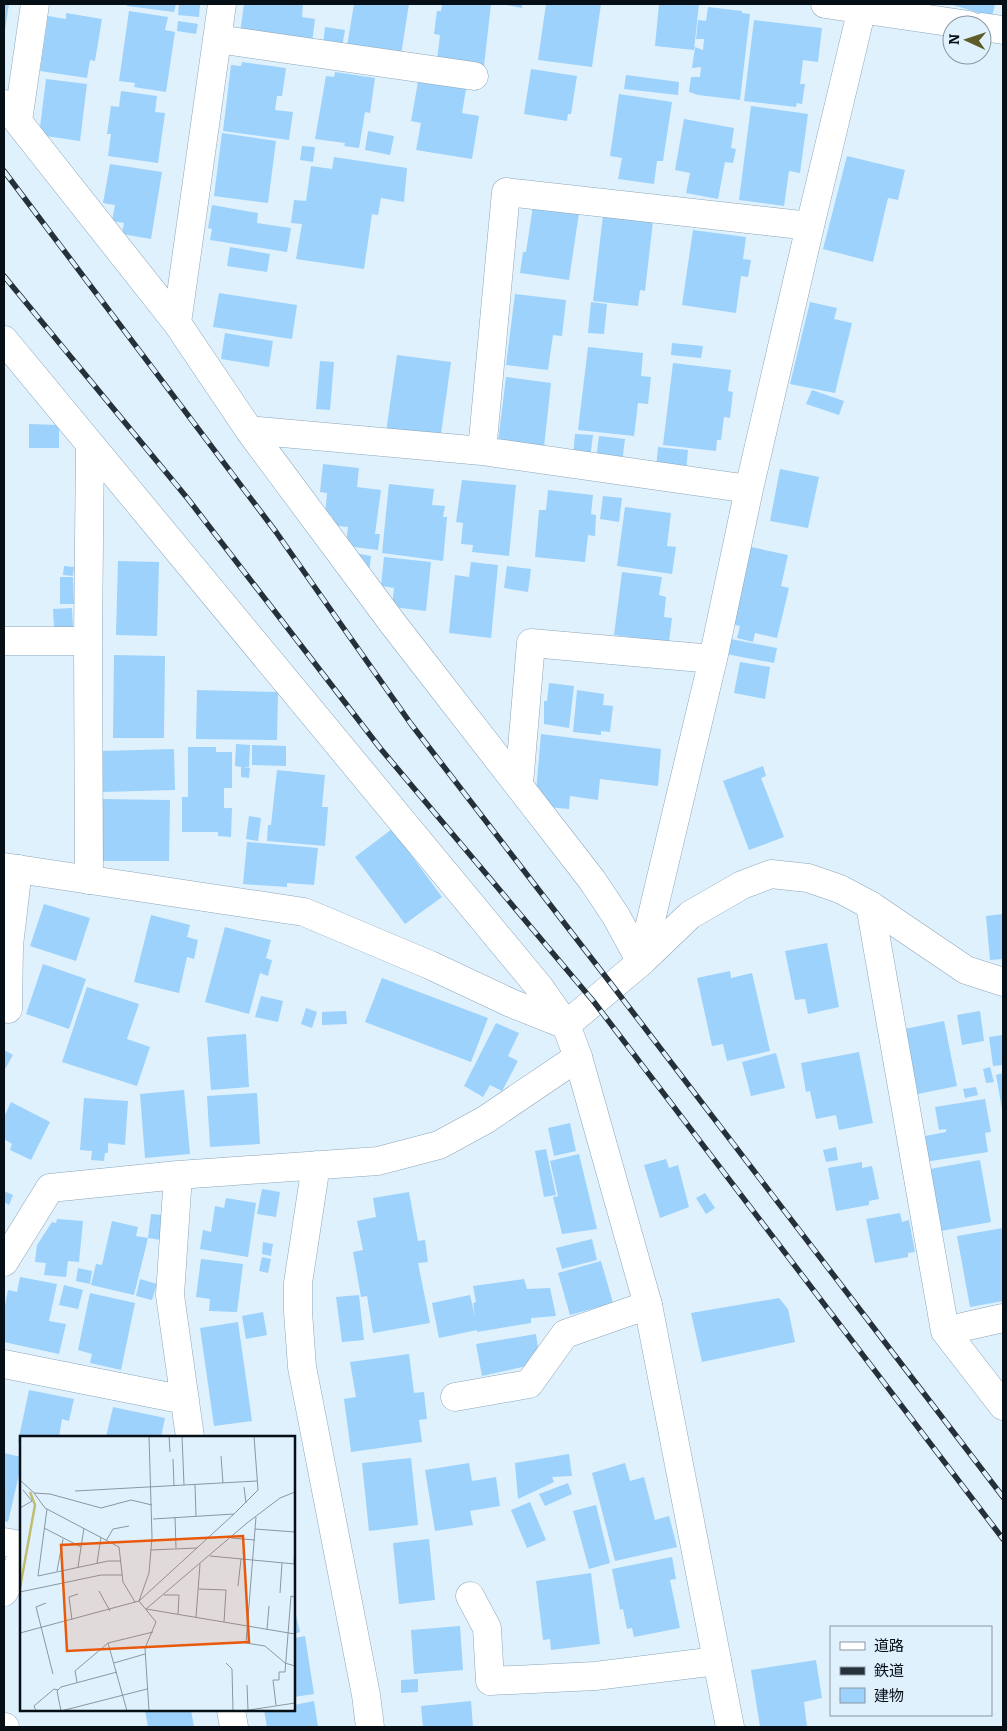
<svg xmlns="http://www.w3.org/2000/svg" width="1007" height="1731" viewBox="0 0 1007 1731" font-family="Bitter,'Noto Sans JP',serif">
<style>
.building{fill:#9cd2fb}
.lines{fill:none;stroke-linecap:round;stroke-linejoin:round}
.street-casing{stroke:#8ba6ba;stroke-width:29}
.secondary-casing{stroke:#8ba6ba;stroke-width:29}
.street{stroke:#fff;stroke-width:28}
.secondary{stroke:#fff;stroke-width:28}
.rail-casing{stroke:#263038;stroke-width:5.5}
.rail{stroke:#e0f1fe;stroke-width:4;stroke-dasharray:11;stroke-linecap:butt}
.inset-river{fill:none;stroke:#bfbd6e;stroke-width:2.5}
.inset-road{fill:none;stroke:#8997a1;stroke-width:1}
.view{fill:#e8590c;fill-opacity:0.15;stroke:#e8590c;stroke-width:2.5}
.inset-edge{fill:none;stroke:#060f16;stroke-width:2.5}
</style>
<rect width="100%" height="100%" fill="#e0f1fe"/>
<path class="building" d="M4,4H9L5,30H4Z
M127,4H176L174,12L127,6Z
M179,4L200,5L199,17L178,15Z
M244,4H303L302,17L315,19L312,43L240,33Z
M354,4H409L401,55L347,46Z
M442,4H491L484,66L437,60L440,35L434,34L437,11H441Z
M501,4H522V8Z
M546,4H601L592,67L538,60Z
M659,4H699L694,50L655,46Z
M950,4H995L992,17Z
M708,7L742,11V13L750,14L740,100L698,95L689,92L691,77H700L701,67L692,68L695,47L703,50L704,39H696L698,20L706,21Z
M129,11L168,17L165,30L175,32L166,92L134,87L135,83L119,81Z
M66,13L102,19L95,61L90,60L87,78L40,71L48,16L66,19Z
M754,20L822,28L818,62L803,60L800,84H805L802,104L797,103L796,107L744,101Z
M178,21L198,24L196,34L177,31Z
M325,27L345,30L342,47L323,45Z
M242,62L286,68L282,96H277L275,110L293,112L289,140L223,131L231,65L241,66Z
M531,69L577,76L571,114H568L567,121L524,114Z
M335,72L375,78L370,113L365,112L359,148L344,146L345,143L315,139L326,76L334,77Z
M626,75L679,82L678,95L624,89Z
M46,79L87,84L80,141L39,135Z
M418,82L466,89L462,113L479,116L472,159L416,150L421,123L411,121Z
M121,91L157,96L155,112L165,113L158,163L108,156L111,134H107L111,106L119,107Z
M619,94L672,102L663,161H657L654,184L618,179L622,158L610,156Z
M751,106L808,114L800,173L789,171L784,206L739,200Z
M684,119L734,128L731,148L736,149L733,163L725,162L718,199L686,193L690,173L675,170Z
M368,131L394,136L390,155L365,150Z
M222,133L276,141L268,203L214,196Z
M302,146L315,147L313,162L300,160Z
M847,156L905,170L898,200L888,198L873,262L823,249Z
M334,157L407,168L404,202L381,198L378,215L372,214L364,269L296,259L302,224L291,223L294,200L306,201L311,166L332,169Z
M110,164L162,172L151,239L122,234L124,223L112,221L115,205L103,203Z
M212,205L258,213L257,223L291,228L287,252L210,240L212,229L208,228Z
M533,206L579,213L569,280L520,273L523,252H526Z
M603,215L653,221L645,291L640,290L638,306L593,301Z
M693,230L746,237L743,259L751,260L748,277L741,276L736,313L682,305Z
M230,247L270,254L267,272L227,266Z
M219,293L297,305L292,339L213,327Z
M515,294L566,300L562,336L553,335L548,370L506,365Z
M591,302L607,304L604,334L588,333Z
M810,302L837,308L834,319L852,323L835,393L790,384Z
M225,333L273,341L269,367L221,359Z
M672,343L703,346L701,358L671,355Z
M588,347L643,353L641,376L651,377L648,404L638,403L634,436L578,430Z
M397,355L451,362L440,441L386,432Z
M320,361L334,362L330,410L316,409Z
M673,363L731,370L728,391L733,392L730,418L724,417L721,440H717L716,451L663,445Z
M506,377L551,383L544,447L498,442Z
M812,390L844,401L839,415L806,404Z
M29,424L59,425V448H29Z
M575,434L593,435L590,459L573,458Z
M599,436L625,439L622,463L596,459Z
M658,447L688,450L686,471L656,468Z
M323,464L359,468L357,487L381,490L375,534H380L378,550L346,546L348,527L331,525L332,516L325,515L327,493L320,492Z
M780,469L819,477L808,528L770,521Z
M462,480L516,485L509,556L472,552L473,545L461,544L463,523L456,522Z
M389,484L434,489L432,505L445,506L443,517H447L443,561L382,553Z
M548,490L593,495L591,514L596,515L595,536L588,535L585,562L535,557L539,510H546Z
M603,496L622,498L619,522L600,519Z
M625,507L671,513L667,546L676,547L672,574L617,566Z
M751,547L788,555L781,586L789,588L777,638L755,633L753,642L737,638L740,626L732,624Z
M354,553L371,556L369,573Z
M384,557L431,562L426,611L392,607L394,588L381,586Z
M118,561L159,562L157,636L116,635Z
M471,562L498,565L491,638L449,633L455,575L469,577Z
M64,566L74,567L73,576L63,575Z
M507,566L531,569L528,592L504,588Z
M622,572L662,577L659,595L666,597L664,617L672,618L669,642L614,635Z
M60,577H73L74,604H60Z
M72,608L73,628L54,629L53,609Z
M726,638L777,648L774,663L726,654Z
M114,655L165,656L164,738H113Z
M740,662L770,667L765,699L734,693Z
M549,683L574,686L569,728L544,724V701H547Z
M197,690L278,692L277,740L196,739Z
M577,690L604,694L603,705L613,706L610,732L601,731V735L573,732Z
M541,734L661,749L658,786L600,779L598,800L570,796L569,809L547,807L536,792Z
M236,744L250,745L249,767H243L250,768L249,778L241,777V767L235,766Z
M252,745L286,746V766L252,765Z
M188,747H216V752H232V788H224V808H232L231,837L218,836V832H182V797H188Z
M174,749L175,790L103,792L101,751Z
M763,766L766,776L761,778L784,837L749,850L723,781Z
M277,770L325,775L322,807H328L325,846L267,841L268,825H271Z
M102,799L170,800L169,861H102Z
M249,816L261,818L258,841L246,839Z
M392,829L442,897L405,924L355,857Z
M247,842L318,848L314,885L287,883V887L243,884Z
M44,904L90,918L76,961L30,946Z
M1003,914V959L990,960L986,916Z
M151,915L190,925L187,937L198,940L194,959L187,957L179,993L134,982Z
M225,927L271,940L266,958L272,960L268,976L260,973L249,1014L205,1002Z
M827,943L839,1007L808,1014L805,999L795,1000L785,951Z
M43,964L86,979L69,1029L26,1014Z
M730,971L731,978L752,973L770,1051L727,1061L723,1044L712,1046L697,978Z
M382,978L488,1018L471,1062L365,1022Z
M87,987L139,1004L127,1039L150,1047L137,1086L62,1062Z
M261,996L283,1001L278,1022L255,1017Z
M306,1008L317,1012L312,1028L301,1024Z
M346,1011L347,1024L322,1025V1012Z
M980,1011L984,1041L962,1045L957,1015Z
M944,1021L957,1086L918,1094L905,1029Z
M496,1023L519,1033L508,1056L518,1061L502,1091L490,1085L483,1097L464,1086Z
M246,1034L249,1087L211,1090L207,1037Z
M1002,1035L1003,1065L993,1066L989,1037Z
M4,1050L13,1055L4,1071Z
M859,1052L873,1123L839,1130L836,1115L816,1119L810,1091L806,1092L801,1063Z
M776,1053L785,1088L751,1096L742,1062Z
M990,1067L994,1082L986,1083L983,1069Z
M1003,1073V1109H1002L996,1075Z
M976,1087L978,1095L965,1098L963,1089Z
M184,1090L190,1154L145,1158L140,1094Z
M257,1093L260,1144L210,1147L207,1096Z
M84,1098L128,1101L125,1145L108,1143V1153H105L104,1161L91,1160L92,1151L80,1150Z
M985,1099L991,1132L985,1133L988,1152L925,1162L920,1137L946,1132V1129L939,1130L935,1107Z
M11,1102L50,1122L31,1160L10,1150L12,1144L4,1139V1117Z
M570,1123L576,1151L554,1156L548,1128Z
M836,1147L838,1160L826,1162L823,1150Z
M546,1149L556,1195L544,1197L535,1151Z
M579,1154L597,1229L562,1234L553,1197L558,1196L550,1161Z
M666,1159L669,1168L678,1165L689,1207L660,1218L644,1165Z
M980,1160L991,1222L941,1231L930,1169Z
M862,1162V1168L872,1166L879,1199L869,1201V1205L836,1211L828,1168Z
M262,1189L280,1192L276,1217L257,1214Z
M4,1191L13,1195L9,1205L4,1202Z
M409,1192L418,1241L425,1240L428,1262L418,1263L430,1323L373,1333L367,1296L361,1297L353,1252L363,1250L357,1221L376,1217L373,1198Z
M705,1193L715,1208L706,1214L696,1198Z
M226,1198L256,1203L248,1257L200,1249L203,1230L211,1232L215,1206L224,1208Z
M900,1213L902,1222L909,1220L915,1252L908,1253V1257L875,1263L866,1219Z
M151,1214L163,1215L161,1240L148,1238L134,1295L91,1285L96,1264L102,1265L112,1221L138,1227L136,1236L148,1238Z
M57,1219L83,1221L79,1262L68,1261L66,1277L44,1275L46,1263L35,1262L37,1245L52,1222L56,1223Z
M1003,1228V1301L970,1307L957,1236Z
M592,1239L597,1260L562,1269L556,1248Z
M263,1242L273,1244L271,1256L262,1254Z
M262,1257L271,1259L268,1273L259,1271Z
M201,1259L243,1264L237,1312L209,1311L210,1299L196,1297Z
M601,1261L613,1303L570,1315L558,1273Z
M78,1268L92,1271L90,1284L76,1281Z
M20,1277L57,1284L49,1321L66,1324L59,1354L4,1342V1310L8,1290L17,1292Z
M140,1279L157,1284L152,1300L136,1296Z
M524,1279L527,1289L550,1288L556,1316L531,1318V1323L477,1332V1330L439,1338L432,1303L470,1295L475,1317L473,1303L476,1302L473,1286Z
M64,1285L83,1290L78,1309L59,1305Z
M90,1293L135,1303L121,1370L90,1363L92,1354L78,1350Z
M359,1295L364,1340L342,1342L336,1297Z
M779,1298L788,1309L795,1342L702,1362L691,1313Z
M263,1312L267,1335L246,1339L242,1316Z
M238,1322L252,1421L214,1426L200,1328Z
M536,1334L540,1363L482,1376L476,1344Z
M409,1354L414,1393L424,1392L427,1419L419,1420L422,1442L351,1452L344,1399L356,1397L350,1362Z
M29,1390L74,1399L69,1421L62,1419L59,1437H21V1443L18,1442Z
M113,1407L165,1418L161,1437H106Z
M4,1453L21,1457V1466L8,1522L4,1521Z
M569,1454L572,1476L552,1477L554,1482L518,1499L515,1463Z
M411,1458L418,1525L369,1531L362,1463Z
M469,1463L472,1481L496,1477L500,1506L470,1511L473,1525L435,1531L425,1470Z
M625,1463L630,1481L644,1477L655,1520L669,1516L677,1547L615,1561L592,1473Z
M568,1483L572,1494L545,1506L539,1494Z
M530,1502L546,1540L527,1548L511,1510Z
M596,1505L610,1563L589,1569L573,1511Z
M429,1539L435,1600L399,1604L393,1543Z
M672,1557L676,1579L670,1580L680,1628L634,1637L632,1628L627,1629L623,1609L620,1610L612,1569Z
M591,1573L600,1644L551,1650L550,1639L543,1640L536,1581Z
M294,1607L300,1632L294,1634Z
M460,1626L463,1670L414,1674L411,1630Z
M305,1636L314,1694L294,1697V1638Z
M816,1660L822,1698L804,1702L807,1727H760L751,1670Z
M418,1679V1692L401,1693V1680Z
M314,1701L318,1727H267L264,1710H294V1705Z
M471,1701L473,1727H423L421,1706Z
M145,1710H191L194,1727H148Z"/>
<g class="lines">
<g class="street-casing">
<path id="street" d="M825,4L969,25
M982,27L1003,30
M217,39L474,76
M4,104L177,323L249,430L394,625L592,880L616,916L641,962
M18,121L35,4
M177,323L222,4
M4,340L540,988L566,1025
M249,430L482,451L749,489
M482,451L506,192L810,226
M4,641H88
M519,784L531,643L713,659
M89,880L88,641L90,444
M870,905L945,1331L1003,1406
M641,962L713,659L749,489L810,226L863,4
M8,1009L9,945L18,869
M316,1165L298,1283V1312L302,1367L366,1695L370,1727
M178,1175L170,1295L190,1437
M4,1262L50,1188L178,1175L378,1161L439,1145L485,1120L578,1057
M945,1331L1003,1318
M4,1364L185,1400
M455,1397L529,1384L565,1334L648,1305
M4,1542L21,1545
M4,1592L21,1560
M470,1596L487,1628L490,1681L595,1676L717,1661
M231,1710L234,1727
M4,1727H5"/>
</g>
<g class="secondary-casing">
<path id="secondary" d="M4,867L304,912L430,965L511,1003L566,1025L641,962L690,915L742,885L771,874L808,878L840,889L870,905L966,970L1003,982
M566,1025L578,1057L648,1305L730,1727"/>
</g>
<use href="#street" class="street"/>
<use href="#secondary" class="secondary"/>
<g class="rail-casing">
<path id="rail" d="M4,171L276,532L411,724L612,985L1003,1497
M4,276L188,499L380,748L594,1002L1003,1539"/>
</g>
<use href="#rail" class="rail"/>
</g>
<g transform="translate(20 1436)">
<rect width="275" height="275" fill="#e0f1fe"/>
<path class="inset-river" d="M0,152L15,69L10,56"/>
<path class="inset-road" d="M149,0L150,16M162,0L164,49M201,20L203,47M153,23L154,50M0,44L14,57L30,58L81,72L111,64L132,69M175,49L176,80M224,51L226,67M55,55L237,45M14,57L25,72L99,111L103,146L115,166M0,72L12,65L3,54M27,73L18,140L88,125H101M155,81L156,112M236,81L226,207L245,210L265,227L275,230M133,83L214,78L238,54L234,0M24,92L61,111M235,93L275,96M211,102L235,104M86,105L93,93L109,90M131,114L177,112M190,120L275,128M77,127L81,101M274,128L275,111M58,131L64,92M37,135L43,103M218,150L221,123M179,153L206,154L204,186M79,155L90,175M0,156L81,139H102M260,157L262,127M144,159H159L158,178M26,167L16,171L33,238M126,173L227,87L260,62L275,56M126,173L275,198M176,181L180,128M52,184L49,161L58,158M247,194L249,170M0,197L119,165L214,78M88,207L107,275M94,227L125,218M206,227L212,233L213,275M57,246L55,235L88,207L133,196M227,249L228,274M256,269L253,244H259V236H265L271,160L275,161M16,275L14,270L34,253L38,254M41,275L127,253M41,275L37,255L41,251L97,236M129,275L125,212L136,186L119,165L129,137L132,101L129,0M223,275L275,267"/>
<path class="view" d="M223,100L229,206L47,215L41,109Z"/>
<rect width="275" height="275" class="inset-edge"/>
</g>
<rect width="1007" height="1731" fill="none" stroke="#060f16" stroke-width="10"/>
<rect x="830" y="1626" width="162" height="90" fill="#e0f1fe" stroke="#8997a1"/>
<rect x="840" y="1642" width="25" height="8" fill="#ffffff" stroke="#8997a1"/>
<text x="874" y="1651" font-size="15" fill="#060f16">道路</text>
<rect x="840" y="1667" width="25" height="8" fill="#263038" stroke="#8997a1"/>
<text x="874" y="1676" font-size="15" fill="#060f16">鉄道</text>
<rect x="840" y="1688" width="25" height="15" fill="#9cd2fb" stroke="#8997a1"/>
<text x="874" y="1701" font-size="15" fill="#060f16">建物</text>
<g transform="translate(967 40) rotate(273)"><circle r="24" fill="#e0f1fe" stroke="#8997a1"/>
<path d="M0-4L9 19L0 12L-9 19Z" fill="#5e5c29"/>
<text y="-8" font-size="14" font-weight="bold" text-anchor="middle" fill="#060f16">N</text>
</g>
</svg>
